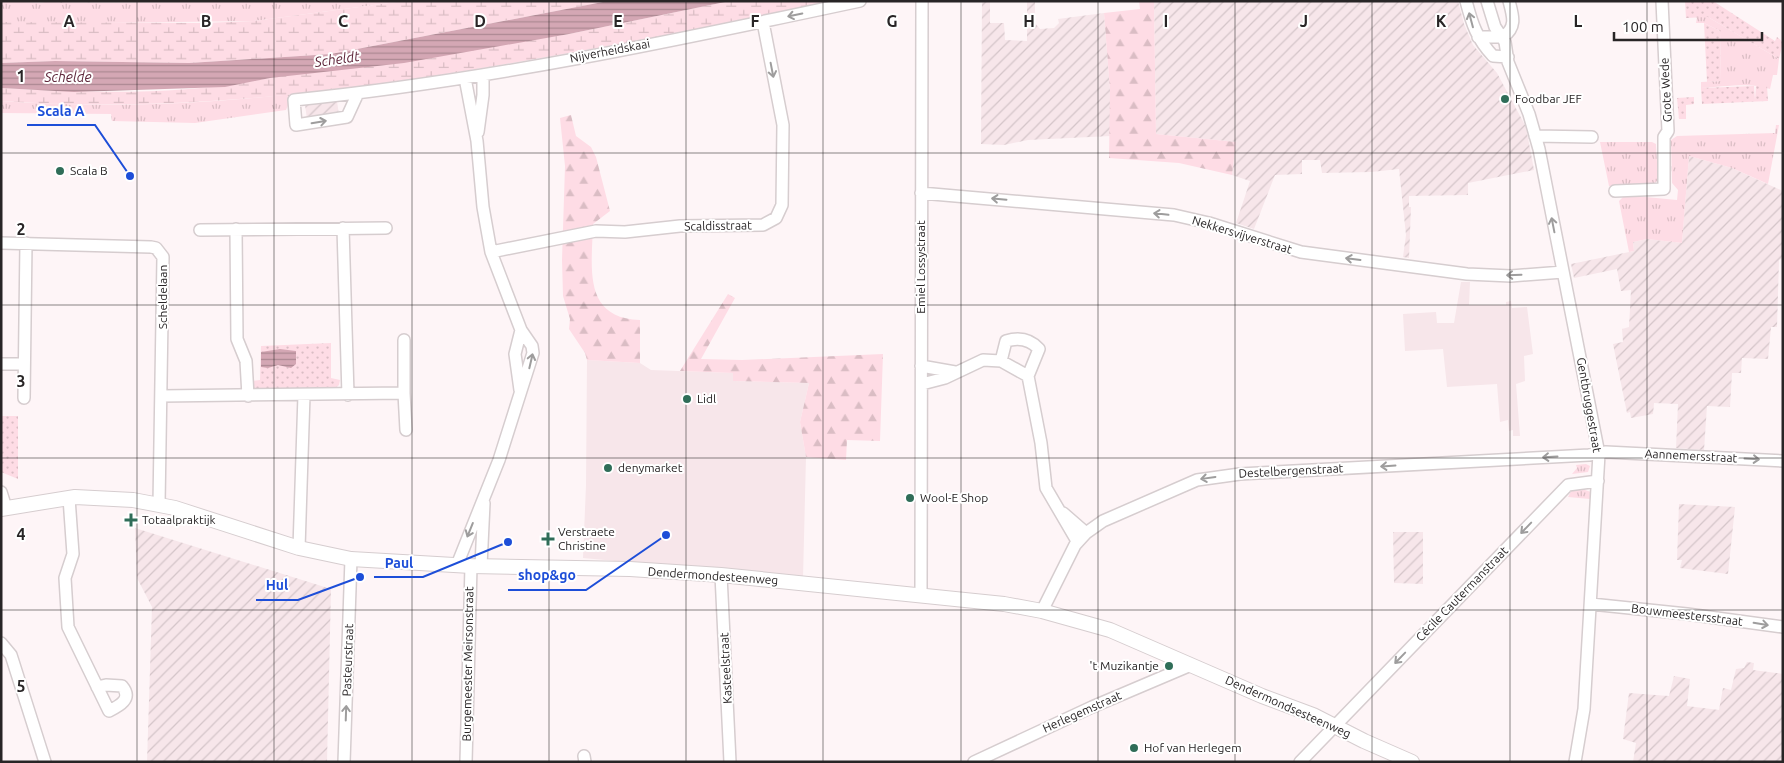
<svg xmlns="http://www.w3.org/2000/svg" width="1784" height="763" viewBox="0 0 1784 763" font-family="Ubuntu,sans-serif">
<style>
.built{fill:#f7e6ea}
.industrial{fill:url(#industrial-furrows)}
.grass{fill:url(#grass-tufts)}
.forest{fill:url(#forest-firs)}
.wetland{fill:url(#wetland-marsh)}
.park{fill:url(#park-dots)}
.water{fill:url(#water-rules)}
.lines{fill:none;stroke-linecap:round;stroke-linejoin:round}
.minor-casing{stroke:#d6cdcf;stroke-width:14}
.major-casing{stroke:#d6cdcf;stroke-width:16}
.minor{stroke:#fff;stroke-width:11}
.major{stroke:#fff;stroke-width:14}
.oneway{stroke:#9e9d9d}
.grid{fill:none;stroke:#282526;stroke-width:1;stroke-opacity:0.55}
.poi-dot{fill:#2f6d58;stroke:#fff;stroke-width:2}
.labels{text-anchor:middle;stroke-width:4;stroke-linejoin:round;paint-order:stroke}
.street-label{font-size:12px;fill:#282526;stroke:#fff}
.poi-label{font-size:12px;fill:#282526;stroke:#fff;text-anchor:start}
.water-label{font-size:14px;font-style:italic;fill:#5e263a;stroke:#fff}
.grid-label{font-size:16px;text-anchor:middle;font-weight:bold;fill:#282526;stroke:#fff;stroke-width:4;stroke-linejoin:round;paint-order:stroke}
.leader{fill:none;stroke:#1d4ed8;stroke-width:2}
.callout-dot{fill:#1d4ed8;stroke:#fff;stroke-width:2}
.callout-label{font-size:14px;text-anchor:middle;font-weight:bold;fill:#1d4ed8;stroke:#fff;stroke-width:4;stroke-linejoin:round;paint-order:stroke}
</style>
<defs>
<pattern id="industrial-furrows" width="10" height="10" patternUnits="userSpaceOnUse" patternTransform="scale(1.25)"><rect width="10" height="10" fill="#f7e6ea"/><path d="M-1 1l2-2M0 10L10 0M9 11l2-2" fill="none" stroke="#d4c5c9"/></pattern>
<pattern id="grass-tufts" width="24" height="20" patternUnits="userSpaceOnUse" patternTransform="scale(1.25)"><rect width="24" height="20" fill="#fedce5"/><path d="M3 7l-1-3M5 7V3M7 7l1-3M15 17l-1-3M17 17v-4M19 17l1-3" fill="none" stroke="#dabdc4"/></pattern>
<pattern id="forest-firs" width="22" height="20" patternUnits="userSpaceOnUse" patternTransform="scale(1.25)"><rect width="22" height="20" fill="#fedce5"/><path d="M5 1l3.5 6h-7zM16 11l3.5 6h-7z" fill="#dabdc4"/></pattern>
<pattern id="wetland-marsh" width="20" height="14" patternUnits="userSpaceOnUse" patternTransform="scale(1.25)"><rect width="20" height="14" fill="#fedce5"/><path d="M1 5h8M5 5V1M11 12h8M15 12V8" fill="none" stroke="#dabdc4"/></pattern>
<pattern id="park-dots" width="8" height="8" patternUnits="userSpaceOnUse" patternTransform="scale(1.25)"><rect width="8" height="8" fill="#fedce5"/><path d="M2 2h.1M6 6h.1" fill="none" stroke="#dabdc4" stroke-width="1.8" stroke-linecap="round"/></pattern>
<pattern id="water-rules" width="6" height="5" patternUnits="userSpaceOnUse" patternTransform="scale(1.25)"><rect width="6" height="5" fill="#d4a7b4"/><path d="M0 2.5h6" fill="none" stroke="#ac8892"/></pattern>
</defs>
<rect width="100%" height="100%" fill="#fef5f7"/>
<path class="built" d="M1461,282H1470L1469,305H1506V302L1511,301L1512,308L1527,307L1533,354L1524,356L1525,381L1516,384L1520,436H1513V430L1509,431L1508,420L1500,422L1497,384L1447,387L1443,349L1405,351L1403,314L1436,312L1437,323H1454Z
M587,360L640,363L651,370L733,373L734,381L809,383L800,422L806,457L803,578L583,558L586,485Z"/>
<path class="industrial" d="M982,1H990V23H1004L1005,40L1027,41V1H1035V23L1040,29L1054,28L1059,23L1058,19L1104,13L1110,90L1111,136L1028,140L1004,145L981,144Z
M1154,1H1458L1464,24L1473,45L1497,73L1526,127L1534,170L1468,183V195L1409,196V207H1411L1409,258L1403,257L1406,235L1399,169L1371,172L1322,173L1320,160H1302V174L1275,175L1254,229L1236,223L1250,181L1232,175L1236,142L1156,134Z
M337,101L339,115L307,119L305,105Z
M1689,156L1732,168L1783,191V258L1779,260L1777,327H1771L1768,359L1742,358L1741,373H1732L1730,407L1707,406L1704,450L1676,448L1678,404L1654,403L1653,414L1631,418L1630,412L1627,413L1613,344L1623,342L1622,329L1629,327L1631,290L1621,291L1617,269L1574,278L1571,264L1634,251L1633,242L1647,239L1682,243Z
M1679,504L1735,507L1728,574L1680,568L1682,560H1677Z
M135,528L331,589L327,762H147L152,607L137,578Z
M1393,532H1423V584L1394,583Z
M1747,662L1754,663L1753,670L1783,674V762H1633L1636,743L1623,739L1629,693L1669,696L1674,676L1690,679L1687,706L1719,710L1723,688L1731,690L1736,669L1744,668Z"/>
<path class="grass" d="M1,1L45,3L404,1L254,21L20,24L1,22Z
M1697,17H1708L1779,59L1777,75H1773L1770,89C1752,82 1723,87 1701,88V82L1721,81L1720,31L1704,23H1696Z
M293,94L286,110L195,123L112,121L111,114L1,113V101C98,108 197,105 293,94Z
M1776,125H1779L1768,184L1732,168L1689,156L1682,243L1647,239L1633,242L1634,251L1629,252L1619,201L1625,195L1677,200L1678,190L1672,183L1671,140L1677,136L1775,133Z
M1600,142H1652L1656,144L1658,180L1654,184L1609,186Z
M1586,464L1590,466L1588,472L1572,474L1577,468L1576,465Z
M1582,489L1591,492L1590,499L1568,497L1571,491Z"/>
<path class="forest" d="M34,1H196L45,3Z
M1139,1H1154L1156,134L1236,142L1232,175L1179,163L1109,158L1110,90L1104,13L1140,9Z
M571,115L576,136L591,147L596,157L610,211L593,224C592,267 582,318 640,320V363L587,360L585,353L569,329L570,319L563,296L562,260L565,166L560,118Z
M728,294L735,298L701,359L742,360L883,354L880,441L847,440L846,460L806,457L800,422L809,383L733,381V373L680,371Z"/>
<path class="wetland" d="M404,1H608L331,54L189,63L55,61L1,63V22L203,23L254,21Z
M730,1H835C726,24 616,45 506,64C338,93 173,113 1,101V88C90,93 182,96 269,78L569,34Z"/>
<path class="park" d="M1685,1H1713L1775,41L1777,37L1783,42L1779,59L1708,17L1686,18Z
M1704,23L1720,31L1721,81L1707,82Z
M1754,86L1755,100L1756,86H1767L1768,101L1702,104L1701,88Z
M1694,97V104L1686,105V119H1679L1677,98Z
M331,343V378L340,380L339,385L332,391L253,390L251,381L260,380L261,346Z
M1,416H18V479L1,472Z"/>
<path class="water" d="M608,1H730L569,34L404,63L270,78L225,87L74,92L1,88V63L55,61L189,63L331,54Z
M280,349L296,351V364L291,368L278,365L268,368L261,367V352Z"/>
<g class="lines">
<g class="minor-casing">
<path id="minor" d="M1466,1C1472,24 1477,39 1493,56L1508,57
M1487,1L1495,27L1505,42L1508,62L1529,114L1539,149L1599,454L1584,709L1575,762
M1478,37H1503
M1503,37C1517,27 1513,16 1509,1
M358,93L347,117L296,125L294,100C484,81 673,41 860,1
M478,132L483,95V75
M1535,136L1592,137
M1615,191L1664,189V137L1668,131L1662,1
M921,193L1174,215L1209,223L1301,252L1467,274L1511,276L1563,272
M343,228L348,395
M236,229L237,339L246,361L248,396
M200,230L386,228
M1,243L151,247L156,248L163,257L159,504
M491,252L596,231L625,232L680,226L763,225L776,218L782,205L783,125L763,22
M1001,361L1006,341C1019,337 1030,339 1039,349L1028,376
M1,364H24
M921,366L955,372
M922,384L945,378L983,360L1001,361L1028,376L1041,443L1046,488L1077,541
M520,390L515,354L521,330
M404,393L406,430
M162,396L404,393V340
M24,398L26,243
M1,492L6,508
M69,498L73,554L65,578L68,627L109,711C119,706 133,699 122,686L106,685L97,687
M1063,513L1086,533
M299,548L304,395
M457,565L499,460L533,353L532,346L521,330L491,252L483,207L477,141L465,78
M481,566L484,503
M721,575L730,762
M921,595L922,1
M1591,604L1687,614L1783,627
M1042,611L1075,545L1086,533L1103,521L1197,480L1240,474L1589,455L1606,452L1783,461
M1,643L11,655L45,762
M584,756L585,762
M344,762L351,559
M466,762L471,566
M974,762L1092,707L1191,665
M1300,762L1568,485L1598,481"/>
</g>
<g class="major-casing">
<path id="major" d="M1,509L75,497L133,500L175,508L299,548L351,559L471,566L630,569L721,575L1004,604L1042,611L1110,630L1262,696L1313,715L1364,741L1412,762"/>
</g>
<use href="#minor" class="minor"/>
<use href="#major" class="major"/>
</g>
<defs><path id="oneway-shaft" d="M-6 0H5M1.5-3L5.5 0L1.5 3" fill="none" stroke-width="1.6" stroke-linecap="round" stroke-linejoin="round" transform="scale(1.25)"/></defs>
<g class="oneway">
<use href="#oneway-shaft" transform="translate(795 15) rotate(168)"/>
<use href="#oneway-shaft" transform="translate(1471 20) rotate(-105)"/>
<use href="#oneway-shaft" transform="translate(772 70) rotate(79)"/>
<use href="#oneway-shaft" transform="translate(319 122) rotate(-9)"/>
<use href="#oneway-shaft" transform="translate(999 199) rotate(-175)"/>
<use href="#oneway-shaft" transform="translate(1161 214) rotate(-174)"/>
<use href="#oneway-shaft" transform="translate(1553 225) rotate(-101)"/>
<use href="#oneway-shaft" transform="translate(1353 259) rotate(-173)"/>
<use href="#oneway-shaft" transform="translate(1514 275) rotate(178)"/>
<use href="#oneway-shaft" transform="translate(531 361) rotate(-77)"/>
<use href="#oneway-shaft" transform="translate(1550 457) rotate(177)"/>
<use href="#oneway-shaft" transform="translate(1752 459) rotate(3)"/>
<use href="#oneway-shaft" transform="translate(1388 466) rotate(176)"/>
<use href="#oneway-shaft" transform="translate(1208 478) rotate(172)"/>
<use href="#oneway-shaft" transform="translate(1526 528) rotate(134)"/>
<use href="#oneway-shaft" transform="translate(470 530) rotate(112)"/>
<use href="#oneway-shaft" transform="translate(1761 624) rotate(9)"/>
<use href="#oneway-shaft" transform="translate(1400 658) rotate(134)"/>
<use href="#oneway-shaft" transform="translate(346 713) rotate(-88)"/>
</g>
<path class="grid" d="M137,1V762M274,1V762M412,1V762M549,1V762M686,1V762M823,1V762M961,1V762M1098,1V762M1235,1V762M1372,1V762M1510,1V762M1647,1V762M1,153H1783M1,305H1783M1,458H1783M1,610H1783"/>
<g class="poi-dot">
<circle cx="1505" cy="99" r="5"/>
<circle cx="60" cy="171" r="5"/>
<circle cx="687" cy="399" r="5"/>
<circle cx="608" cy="468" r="5"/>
<circle cx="910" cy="498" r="5"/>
<path d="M128.5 512.5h5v5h5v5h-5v5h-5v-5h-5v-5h5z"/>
<path d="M545.5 531.5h5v5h5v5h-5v5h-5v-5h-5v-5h5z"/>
<circle cx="1169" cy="666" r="5"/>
<circle cx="1134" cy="748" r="5"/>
</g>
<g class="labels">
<g class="street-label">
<text transform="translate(610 51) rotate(-11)" y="4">Nijverheidskaai</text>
<text transform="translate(1666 90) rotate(-93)" y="4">Grote Wede</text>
<text transform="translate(718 226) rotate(-1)" y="4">Scaldisstraat</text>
<text transform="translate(1242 235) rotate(17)" y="4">Nekkersvijverstraat</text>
<text transform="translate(921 267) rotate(-90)" y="4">Emiel Lossystraat</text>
<text transform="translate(163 297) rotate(-90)" y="4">Scheldelaan</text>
<text transform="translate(1589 405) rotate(80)" y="4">Gentbruggestraat</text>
<text transform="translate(1691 456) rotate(3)" y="4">Aannemersstraat</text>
<text transform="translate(1291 471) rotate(-3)" y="4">Destelbergenstraat</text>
<text transform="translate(713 576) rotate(4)" y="4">Dendermondesteenweg</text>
<text transform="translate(1462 594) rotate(-46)" y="4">Cécile Cautermanstraat</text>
<text transform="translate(1687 615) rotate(7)" y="4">Bouwmeestersstraat</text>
<text transform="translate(348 660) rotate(-88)" y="4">Pasteurstraat</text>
<text transform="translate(468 664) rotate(-89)" y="4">Burgemeester Meirsonstraat</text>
<text transform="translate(726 668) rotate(-93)" y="4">Kasteelstraat</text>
<text transform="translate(1288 707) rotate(24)" y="4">Dendermondsesteenweg</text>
<text transform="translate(1082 712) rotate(-24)" y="4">Herlegemstraat</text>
</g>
<g class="poi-label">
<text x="1515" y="103">Foodbar JEF</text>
<text x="70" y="175">Scala B</text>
<text x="697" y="403">Lidl</text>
<text x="618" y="472">denymarket</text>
<text x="920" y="502">Wool-E Shop</text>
<text x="142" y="524">Totaalpraktijk</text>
<text x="558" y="536">Verstraete<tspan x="558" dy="14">Christine</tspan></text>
<text x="1159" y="670" text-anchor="end">'t Muzikantje</text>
<text x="1144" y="752">Hof van Herlegem</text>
</g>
<g class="water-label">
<text transform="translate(337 59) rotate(-8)" y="5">Scheldt</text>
<text x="68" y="82">Schelde</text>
</g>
</g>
<g class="grid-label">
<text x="69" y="27">A</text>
<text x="206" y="27">B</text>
<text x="343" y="27">C</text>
<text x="480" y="27">D</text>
<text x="618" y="27">E</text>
<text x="755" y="27">F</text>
<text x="892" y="27">G</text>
<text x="1029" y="27">H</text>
<text x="1166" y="27">I</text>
<text x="1304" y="27">J</text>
<text x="1441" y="27">K</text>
<text x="1578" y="27">L</text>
<text x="21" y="82">1</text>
<text x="21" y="235">2</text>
<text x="21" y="387">3</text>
<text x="21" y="540">4</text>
<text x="21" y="692">5</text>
</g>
<path class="leader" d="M130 176L95 125H27M508 542L423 577H374M666 535L586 590H508M360 577L298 600H256"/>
<g class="callout-dot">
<circle cx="130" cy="176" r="5"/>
<circle cx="508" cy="542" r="5"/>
<circle cx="666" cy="535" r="5"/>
<circle cx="360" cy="577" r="5"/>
</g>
<g class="callout-label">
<text x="61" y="116">Scala A</text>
<text x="399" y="568">Paul</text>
<text x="547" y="580">shop&amp;go</text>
<text x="277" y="590">Hul</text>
</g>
<rect width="1784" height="763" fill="none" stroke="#282526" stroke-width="5"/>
<path d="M1614 32v8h148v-8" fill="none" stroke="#282526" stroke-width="2.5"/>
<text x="1622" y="32" font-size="15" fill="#282526" stroke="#ffffff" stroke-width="4" paint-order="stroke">100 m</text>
</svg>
